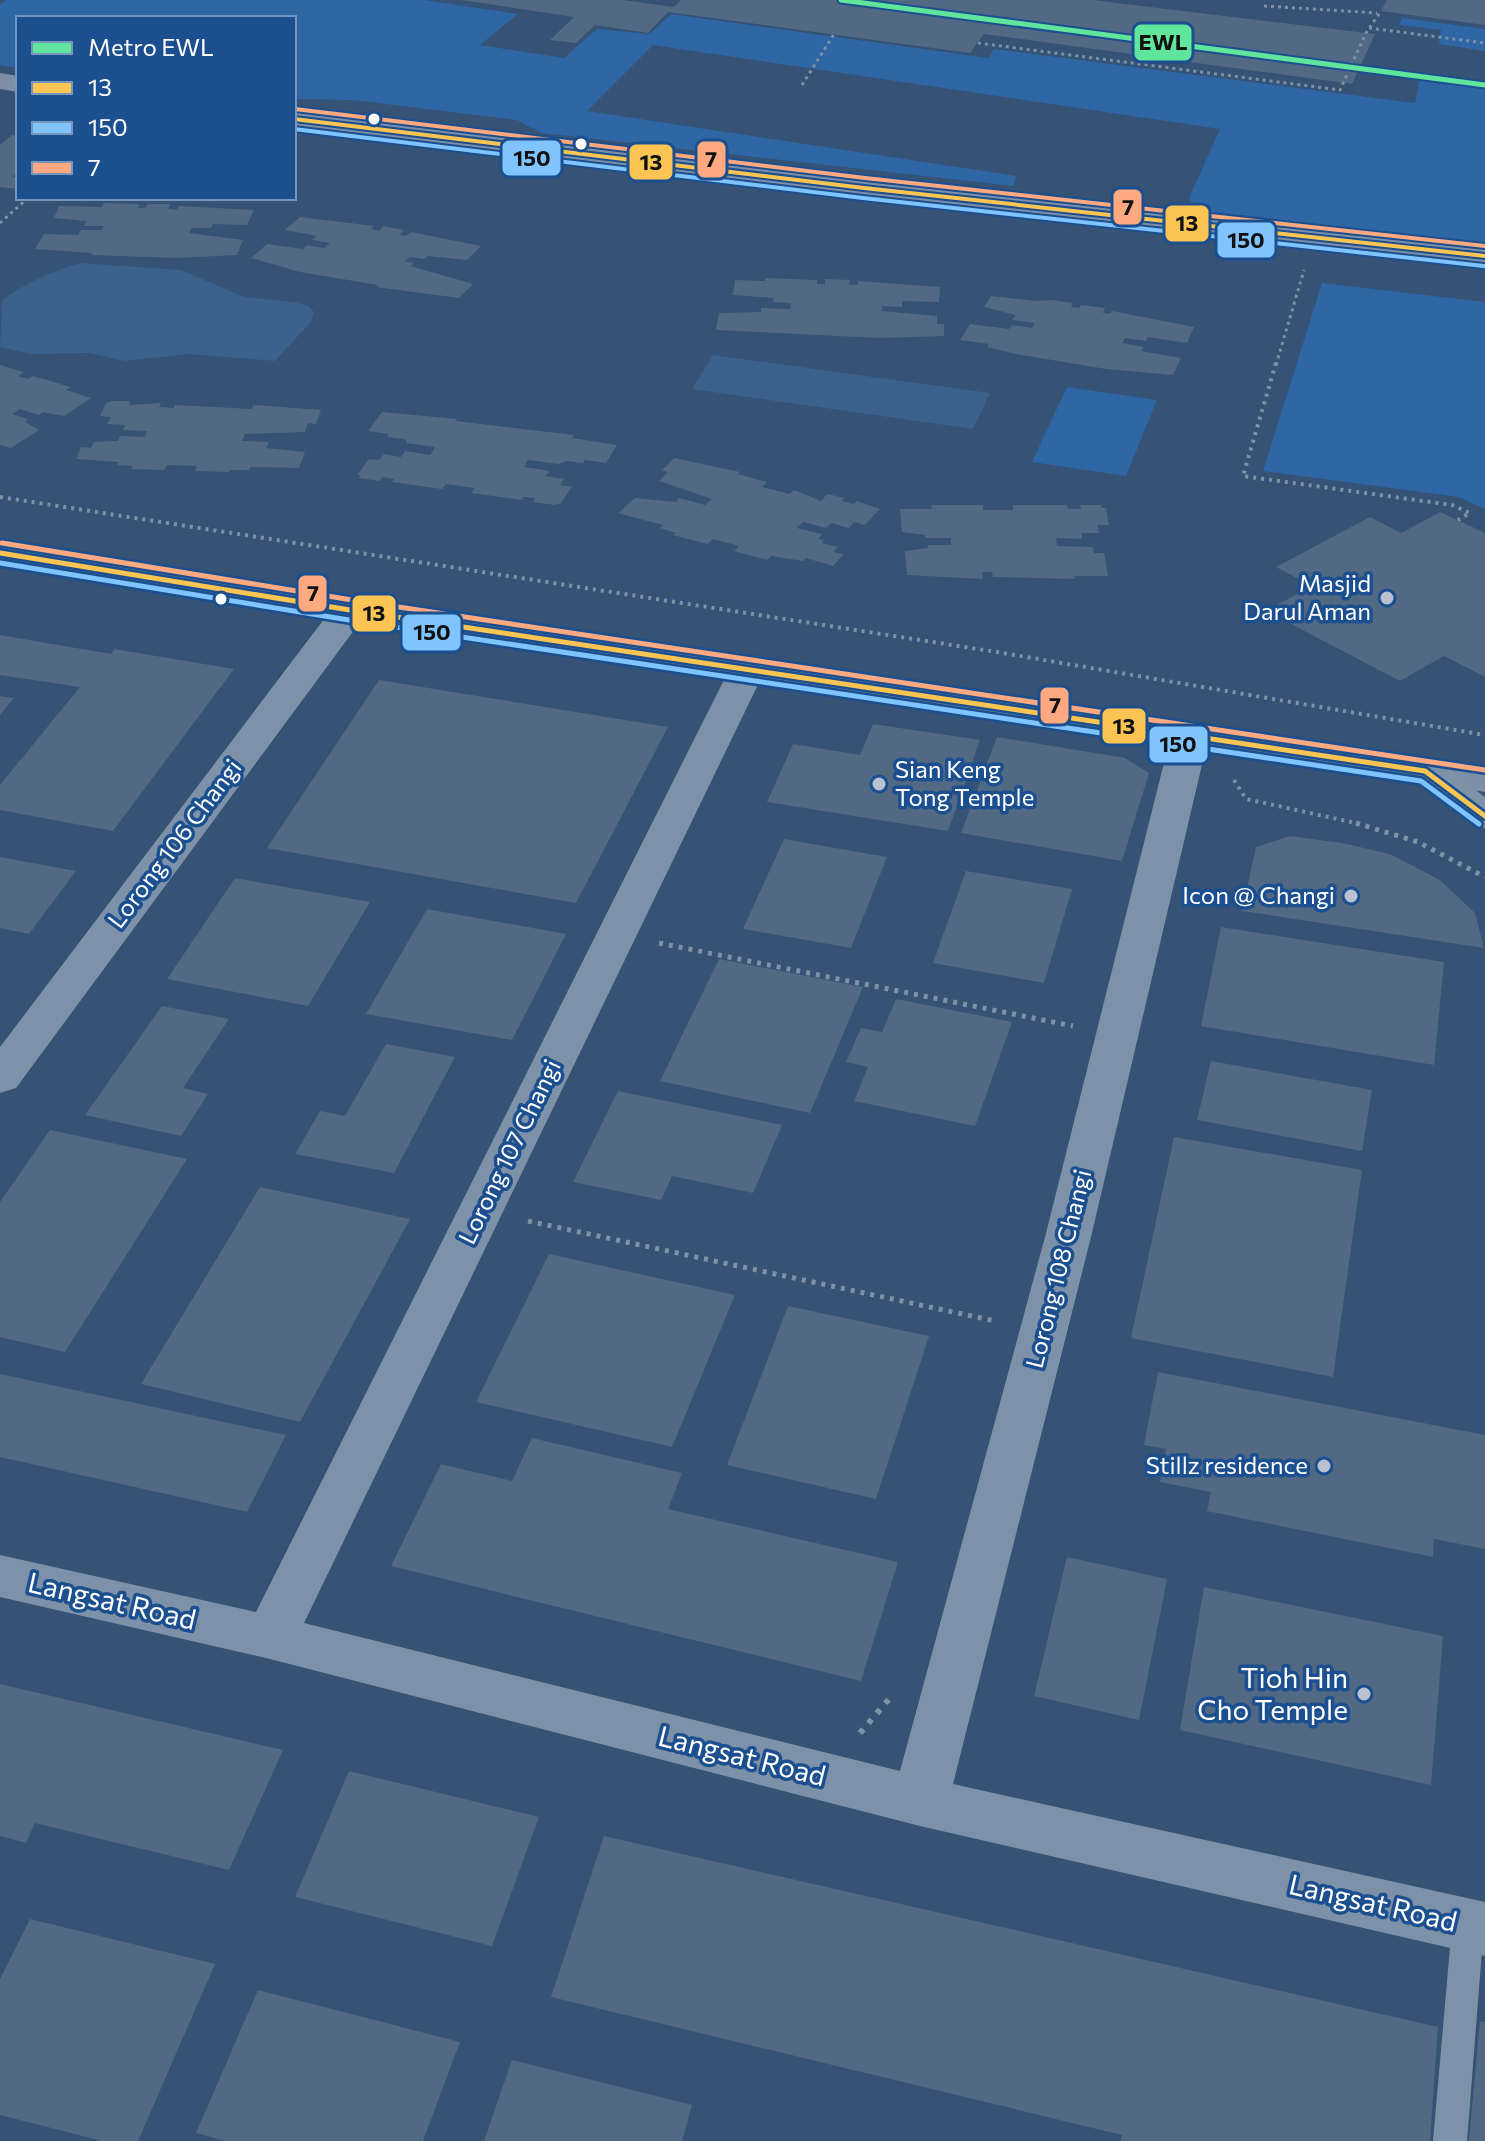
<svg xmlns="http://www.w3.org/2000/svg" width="1485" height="2141" viewBox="0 0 1485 2141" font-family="Commissioner,sans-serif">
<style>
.green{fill:#2f66a5}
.water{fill:#3b618d}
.building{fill:#526984}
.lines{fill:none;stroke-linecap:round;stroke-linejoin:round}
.path-far3{stroke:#7d92a8;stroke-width:3;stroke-dasharray:3 4;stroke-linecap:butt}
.path-far2{stroke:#7d92a8;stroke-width:4;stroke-dasharray:3 5;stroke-linecap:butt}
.path-far1{stroke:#7d92a8;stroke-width:5;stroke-dasharray:4 6;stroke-linecap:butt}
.path{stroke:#7d92a8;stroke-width:6;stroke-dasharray:5 8;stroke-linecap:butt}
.lane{fill:#7d92a8;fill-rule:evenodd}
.street{fill:#7d92a8;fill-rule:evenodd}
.primary{fill:#7d8ea7;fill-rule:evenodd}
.highway{fill:#7e92a7;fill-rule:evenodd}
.bus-1-far1-casing{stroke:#1b4f8f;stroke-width:8}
.bus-1-casing{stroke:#1b4f8f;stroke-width:10}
.bus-2-far1-casing{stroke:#1b4f8f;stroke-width:8}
.bus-2-casing{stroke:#1b4f8f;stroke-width:10}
.bus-3-far1-casing{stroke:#1b4f8f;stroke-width:8}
.bus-3-casing{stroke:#1b4f8f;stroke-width:10}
.bus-1-far1{stroke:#fcc553;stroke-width:4}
.bus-1{stroke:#fcc553;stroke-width:5}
.bus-2-far1{stroke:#80c4ff;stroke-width:4}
.bus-2{stroke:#80c4ff;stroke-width:5}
.bus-3-far1{stroke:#ffa980;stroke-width:4}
.bus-3{stroke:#ffa980;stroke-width:5}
.metro-1-casing{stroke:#1b4f8f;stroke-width:9}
.metro-1{stroke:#60e59d;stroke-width:5}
.bus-dot{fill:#fff;stroke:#1b4f8f;stroke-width:3}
.poi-dot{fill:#b9c2ce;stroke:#1b4f8f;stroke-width:3}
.labels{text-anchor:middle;stroke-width:7;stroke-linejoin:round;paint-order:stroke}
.poi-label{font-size:24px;fill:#fff;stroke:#1b4f8f;text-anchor:end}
.street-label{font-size:24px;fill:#fff;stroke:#1b4f8f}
.near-street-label{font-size:28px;fill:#fff;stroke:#1b4f8f}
.near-poi-label{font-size:28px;fill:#fff;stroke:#1b4f8f;text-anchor:end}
.line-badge{stroke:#1b4f8f;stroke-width:3}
.pale-badge-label{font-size:22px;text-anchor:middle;font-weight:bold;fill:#111}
</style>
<rect width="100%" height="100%" fill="#365274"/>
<path class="green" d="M6,0H424L518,14L480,45L564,58L597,29L650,34L671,14L988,58L994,49L1415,103L1420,79L1485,88V247L1195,215L1189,198L1220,129L653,45L587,111L1017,176L1013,186L541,133L517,120L353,100L294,99V18H18V68L0,65V5Z
M1402,18L1485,29V51L1439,44L1441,30L1399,25Z
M1322,283L1485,302V509L1459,497L1263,471Z
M1067,387L1157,400L1126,476L1032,462Z"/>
<path class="water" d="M81,263L181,270L244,297L294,302L308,306L314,312L310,323L275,361L188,354L125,361L90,353L31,354L0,347L2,301C17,287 61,267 81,263Z
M713,355L990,393L973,429L692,389Z"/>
<path class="building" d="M461,0H623L674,7L681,0H1092L1375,34L1352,84L984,34L970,53L668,12L648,33L595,25L576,43L550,40L574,17Z
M1387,0H1485V25L1381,11Z
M12,135L18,136V171L12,177H18V189L0,187V145Z
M104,203L140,204L138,208H145L148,204H170L168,209L177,210L179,206L254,210L247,225L213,224L211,228H192L189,233L243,240L237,255L177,258L91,255L92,253L35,249L44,234L78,235L81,230H102L104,226H84L86,221L54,218L59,206L102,207Z
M300,217L374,226L371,229L379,231L383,226L404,230L399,235L406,236L411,232L481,246L467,260L428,256L424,259L410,257L405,261L414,263L410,266L473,284L459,298L376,287L378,285L300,272L251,258L267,244L303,249L307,245L324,248L330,243L312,240L317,236L285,230Z
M765,278L817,280V284H825V279L850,280L849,285H858V281L940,287L939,302L902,301V307L882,306V311L937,316V324H944V336L879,338L716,330L719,313L761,312V308L790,309L791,303L773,302L774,298L733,295L735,280L765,281Z
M991,296L1035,301L1052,300L1073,303L1071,307L1079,308L1081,305L1105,308L1103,313L1110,314L1112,311L1194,327L1187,343L1148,337L1146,341L1125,338L1122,343L1144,347L1141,351L1181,358L1173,375L1106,369L1016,354L987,347L989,344L960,340L970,324L1009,329L1012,325L1032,328L1035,323L1012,320L1016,315L984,307Z
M0,365L24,372L18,376L28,379L33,376L71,387L66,390L91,398L64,416L43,412L39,415L20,409L12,414L28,419L25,422L39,430L11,448L0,445Z
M112,401H130L129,405L161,403L159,407L174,408L175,405L252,409L253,405L321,410L316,424L308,423L305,432L245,434L242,441L269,442L266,448L305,452L299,468L250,467L249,470H230L229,472L195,471L197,466L167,465L164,470L131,469L133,466L117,465L119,462L76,459L81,447L91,448L94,442L118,441L120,436L145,437L147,431L123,430L125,425L107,424L111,417L100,416L106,403Z
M382,412L457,419L456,421L574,435L572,438L617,445L606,463L585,460L583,463L566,461L559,464L528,460L524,467L550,471L545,476L564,479L560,485L572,487L561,503L555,505L533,502L535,498L524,497L522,500L471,493L475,488L446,484L442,489L392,482L394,479L382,477L380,481L359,478L361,475H357L369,459L379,460L384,454L401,457L405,451L430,455L435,447L406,443L407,441L404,439L387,437L389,434L368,431Z
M674,458L740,472L738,474L767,482L762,487L790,494L794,490L821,501L827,494L845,498L842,501L854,504L857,501L880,509L865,525L854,522L849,528L831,523L826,528L803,522L797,528L822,534L818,539L824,540L822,543L838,547L833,552L844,554L833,566L806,558L803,561L771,556L767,560L734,551L739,546L713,539L707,544L673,535L676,533L660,528L663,525L618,513L635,498L676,502L679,498L705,505L712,499L659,481L668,472L662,470Z
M931,505H983V510H1013V505H1067L1068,509H1081L1080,505H1101V508H1106L1109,525H1097L1099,533H1082V539L1056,538L1057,546L1093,547L1094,553H1104L1108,576H1075V579L993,577L992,572H982L983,579L907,575L905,551L928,548V545H951V538H925V535L902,532L900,509H932Z
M1440,512L1485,533V677L1444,656L1400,681L1266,611L1312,586L1276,567L1370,517L1401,533Z
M0,635L111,654L114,649L234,669L113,831L0,810V785L80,687L0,675Z
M379,680L668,727L576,903L267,848Z
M0,696L14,698L0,715Z
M873,724L980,740L948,831L767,802L793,744L860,755Z
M997,737L1125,758L1149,773L1122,861L961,833Z
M1290,836L1342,843L1390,854L1440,880L1475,913L1484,948L1242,911L1256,847Z
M784,839L887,857L851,948L743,929Z
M0,857L76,871L29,934L0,928Z
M966,871L1072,889L1044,983L933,963Z
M235,878L370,902L308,1006L167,979Z
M427,909L566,934L512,1040L366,1014Z
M1221,927L1444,962L1434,1065L1201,1026Z
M719,959L863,987L810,1113L660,1081Z
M896,999L1012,1022L975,1126L854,1101L868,1067L846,1062L861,1028L882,1032Z
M162,1006L229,1019L183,1088L208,1094L181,1136L85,1115Z
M386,1044L455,1057L394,1173L295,1154L320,1111L345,1116Z
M1211,1061L1372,1090L1362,1151L1197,1120Z
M618,1091L782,1125L753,1193L672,1176L661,1200L573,1182Z
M50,1130L187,1159L65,1352L0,1337V1202Z
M1174,1137L1362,1170L1333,1377L1131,1338Z
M260,1187L410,1219L300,1422L141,1384Z
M549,1254L735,1295L672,1447L476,1402Z
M788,1306L929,1336L876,1499L727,1465Z
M1158,1372L1485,1435V1549L1434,1539L1433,1557L1207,1511L1211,1492L1160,1482L1166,1449L1144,1445Z
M0,1374L224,1422L286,1435L247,1512L0,1457Z
M532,1438L682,1473L668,1509L898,1562L861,1681L391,1566L441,1464L512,1481Z
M1067,1557L1167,1579L1139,1720L1034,1696Z
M1204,1587L1443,1636L1431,1785L1180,1730Z
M0,1684L283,1750L229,1870L35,1823L26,1843L0,1836Z
M349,1771L539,1817L492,1946L295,1897Z
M604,1836L1438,2027L1430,2141H1121L1122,2135L551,1997Z
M30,1919L215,1964L138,2141H102L0,2115V1979Z
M258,1990L460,2042L423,2141H225L196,2133Z
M1480,2021L1485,2022V2141H1469Z
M512,2060L692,2105L682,2141H484Z"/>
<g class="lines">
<path class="path-far3" d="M1264,6L1377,13
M1369,28L1485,43
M978,43L1340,90L1366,33L1381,11
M802,85L834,34
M0,223L28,198
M1276,365L1304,270"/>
<path class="path-far2" d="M1276,363L1243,476L1452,505L1470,513L1458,520
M0,497L997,652L1485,735
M1234,780L1246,799L1365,825"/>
<path class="path-far1" d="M1356,823L1418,842L1485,877
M659,943L1073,1026
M528,1221L995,1321"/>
<path class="path" d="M860,1733L890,1698"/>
<path class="lane" d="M1468,1910L1479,1915L1484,1925L1467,2141H1433L1452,1925L1457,1915Z"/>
<path class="street" d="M350,599L363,602L368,610L363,618L16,1088L0,1093V1047L337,602Z
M748,657L761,660L766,668L304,1623L900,1771L1045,1237L1171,735L1177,727L1190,724L1203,727L1209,735L1091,1237L953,1784L1485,1902V1956L920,1826L270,1659L0,1597V1555L256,1612L730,668L735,660Z"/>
<path class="primary" d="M0,73L18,76V92L0,89Z
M294,111L864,180L1485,247V265L864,196L294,127Z
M0,543L350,599L1485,768V792L350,621L0,563Z"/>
<path class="highway" d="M1425,759L1439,763L1485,797V828L1471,824L1411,779L1406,771L1411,763Z"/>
<g class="bus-1-far1-casing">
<path id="bus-1-far1" d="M294,119L864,188L1485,256"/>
</g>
<g class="bus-1-casing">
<path id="bus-1" d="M0,553L350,610L1425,771L1485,816"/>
</g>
<g class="bus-2-far1-casing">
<path id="bus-2-far1" d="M294,129L863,198L1484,266"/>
</g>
<g class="bus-2-casing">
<path id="bus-2" d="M0,563L349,620L1421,781L1479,824"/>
</g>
<g class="bus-3-far1-casing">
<path id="bus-3-far1" d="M295,109L865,178L1485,246"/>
</g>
<g class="bus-3-casing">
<path id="bus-3" d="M2,543L352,600L1485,770"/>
</g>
<use href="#bus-1-far1" class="bus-1-far1"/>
<use href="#bus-1" class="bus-1"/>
<use href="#bus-2-far1" class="bus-2-far1"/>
<use href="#bus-2" class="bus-2"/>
<use href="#bus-3-far1" class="bus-3-far1"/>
<use href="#bus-3" class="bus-3"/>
<g class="metro-1-casing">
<path id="metro-1" d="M841,0L1485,85"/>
</g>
<use href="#metro-1" class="metro-1"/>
</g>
<g class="bus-dot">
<circle cx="374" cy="119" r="7"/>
<circle cx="581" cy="144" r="7"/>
<circle cx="221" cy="599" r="7"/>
</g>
<g class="poi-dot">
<circle cx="1387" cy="598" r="8"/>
<circle cx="879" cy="784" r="8"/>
<circle cx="1351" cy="896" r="8"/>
<circle cx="1324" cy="1466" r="8"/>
<circle cx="1364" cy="1694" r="8"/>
</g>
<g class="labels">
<g class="poi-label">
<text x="1371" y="592">Masjid<tspan x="1371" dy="28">Darul Aman</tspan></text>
<text x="895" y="778" text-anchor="start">Sian Keng<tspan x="895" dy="28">Tong Temple</tspan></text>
<text x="1335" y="904">Icon @ Changi</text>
<text x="1308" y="1474">Stillz residence</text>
</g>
<g class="street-label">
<text transform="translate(175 844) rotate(-53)" y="8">Lorong 106 Changi</text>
<text transform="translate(510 1152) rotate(-64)" y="8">Lorong 107 Changi</text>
<text transform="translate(1059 1269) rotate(-76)" y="8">Lorong 108 Changi</text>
</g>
<g class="near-street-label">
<text transform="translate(112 1601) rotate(13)" y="10">Langsat Road</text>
<text transform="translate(742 1756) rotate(14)" y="10">Langsat Road</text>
<text transform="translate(1373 1903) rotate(13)" y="10">Langsat Road</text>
</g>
<g class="near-poi-label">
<text x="1348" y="1688">Tioh Hin<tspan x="1348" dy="32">Cho Temple</tspan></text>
</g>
</g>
<g class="line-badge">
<rect x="1133" y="23" width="60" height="39" rx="8" fill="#60e59d"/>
<rect x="501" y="139" width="61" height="38" rx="8" fill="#80c4ff"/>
<rect x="696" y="140" width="31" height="39" rx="8" fill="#ffa980"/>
<rect x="628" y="143" width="46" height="38" rx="8" fill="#fcc553"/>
<rect x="1112" y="188" width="31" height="38" rx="8" fill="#ffa980"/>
<rect x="1164" y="204" width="46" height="39" rx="8" fill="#fcc553"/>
<rect x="1216" y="221" width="60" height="38" rx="8" fill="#80c4ff"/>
<rect x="297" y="574" width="31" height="39" rx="8" fill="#ffa980"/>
<rect x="351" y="594" width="46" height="39" rx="8" fill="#fcc553"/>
<rect x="401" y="613" width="61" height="39" rx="8" fill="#80c4ff"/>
<rect x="1039" y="686" width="31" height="39" rx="8" fill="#ffa980"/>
<rect x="1101" y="707" width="46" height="38" rx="8" fill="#fcc553"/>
<rect x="1148" y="725" width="61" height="39" rx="8" fill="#80c4ff"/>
</g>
<g class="pale-badge-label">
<text x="1163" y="50">EWL</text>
<text x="532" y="166">150</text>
<text x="711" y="167">7</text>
<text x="651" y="170">13</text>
<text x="1128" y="215">7</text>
<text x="1187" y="231">13</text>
<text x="1246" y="248">150</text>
<text x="313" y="601">7</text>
<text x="374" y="621">13</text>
<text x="432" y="640">150</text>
<text x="1055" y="713">7</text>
<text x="1124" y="734">13</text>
<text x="1178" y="752">150</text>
</g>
<rect x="16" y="16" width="280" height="184" fill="#1b4f8f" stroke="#7695bc" stroke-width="2"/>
<rect x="32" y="42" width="40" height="12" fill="#60e59d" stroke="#7695bc" stroke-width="2"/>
<text x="88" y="56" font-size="24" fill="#ffffff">Metro EWL</text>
<rect x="32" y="82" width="40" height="12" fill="#fcc553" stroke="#7695bc" stroke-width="2"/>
<text x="88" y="96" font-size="24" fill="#ffffff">13</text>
<rect x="32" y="122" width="40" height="12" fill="#80c4ff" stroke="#7695bc" stroke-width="2"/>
<text x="88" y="136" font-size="24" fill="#ffffff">150</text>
<rect x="32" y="162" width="40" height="12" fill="#ffa980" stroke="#7695bc" stroke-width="2"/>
<text x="88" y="176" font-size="24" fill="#ffffff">7</text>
</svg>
